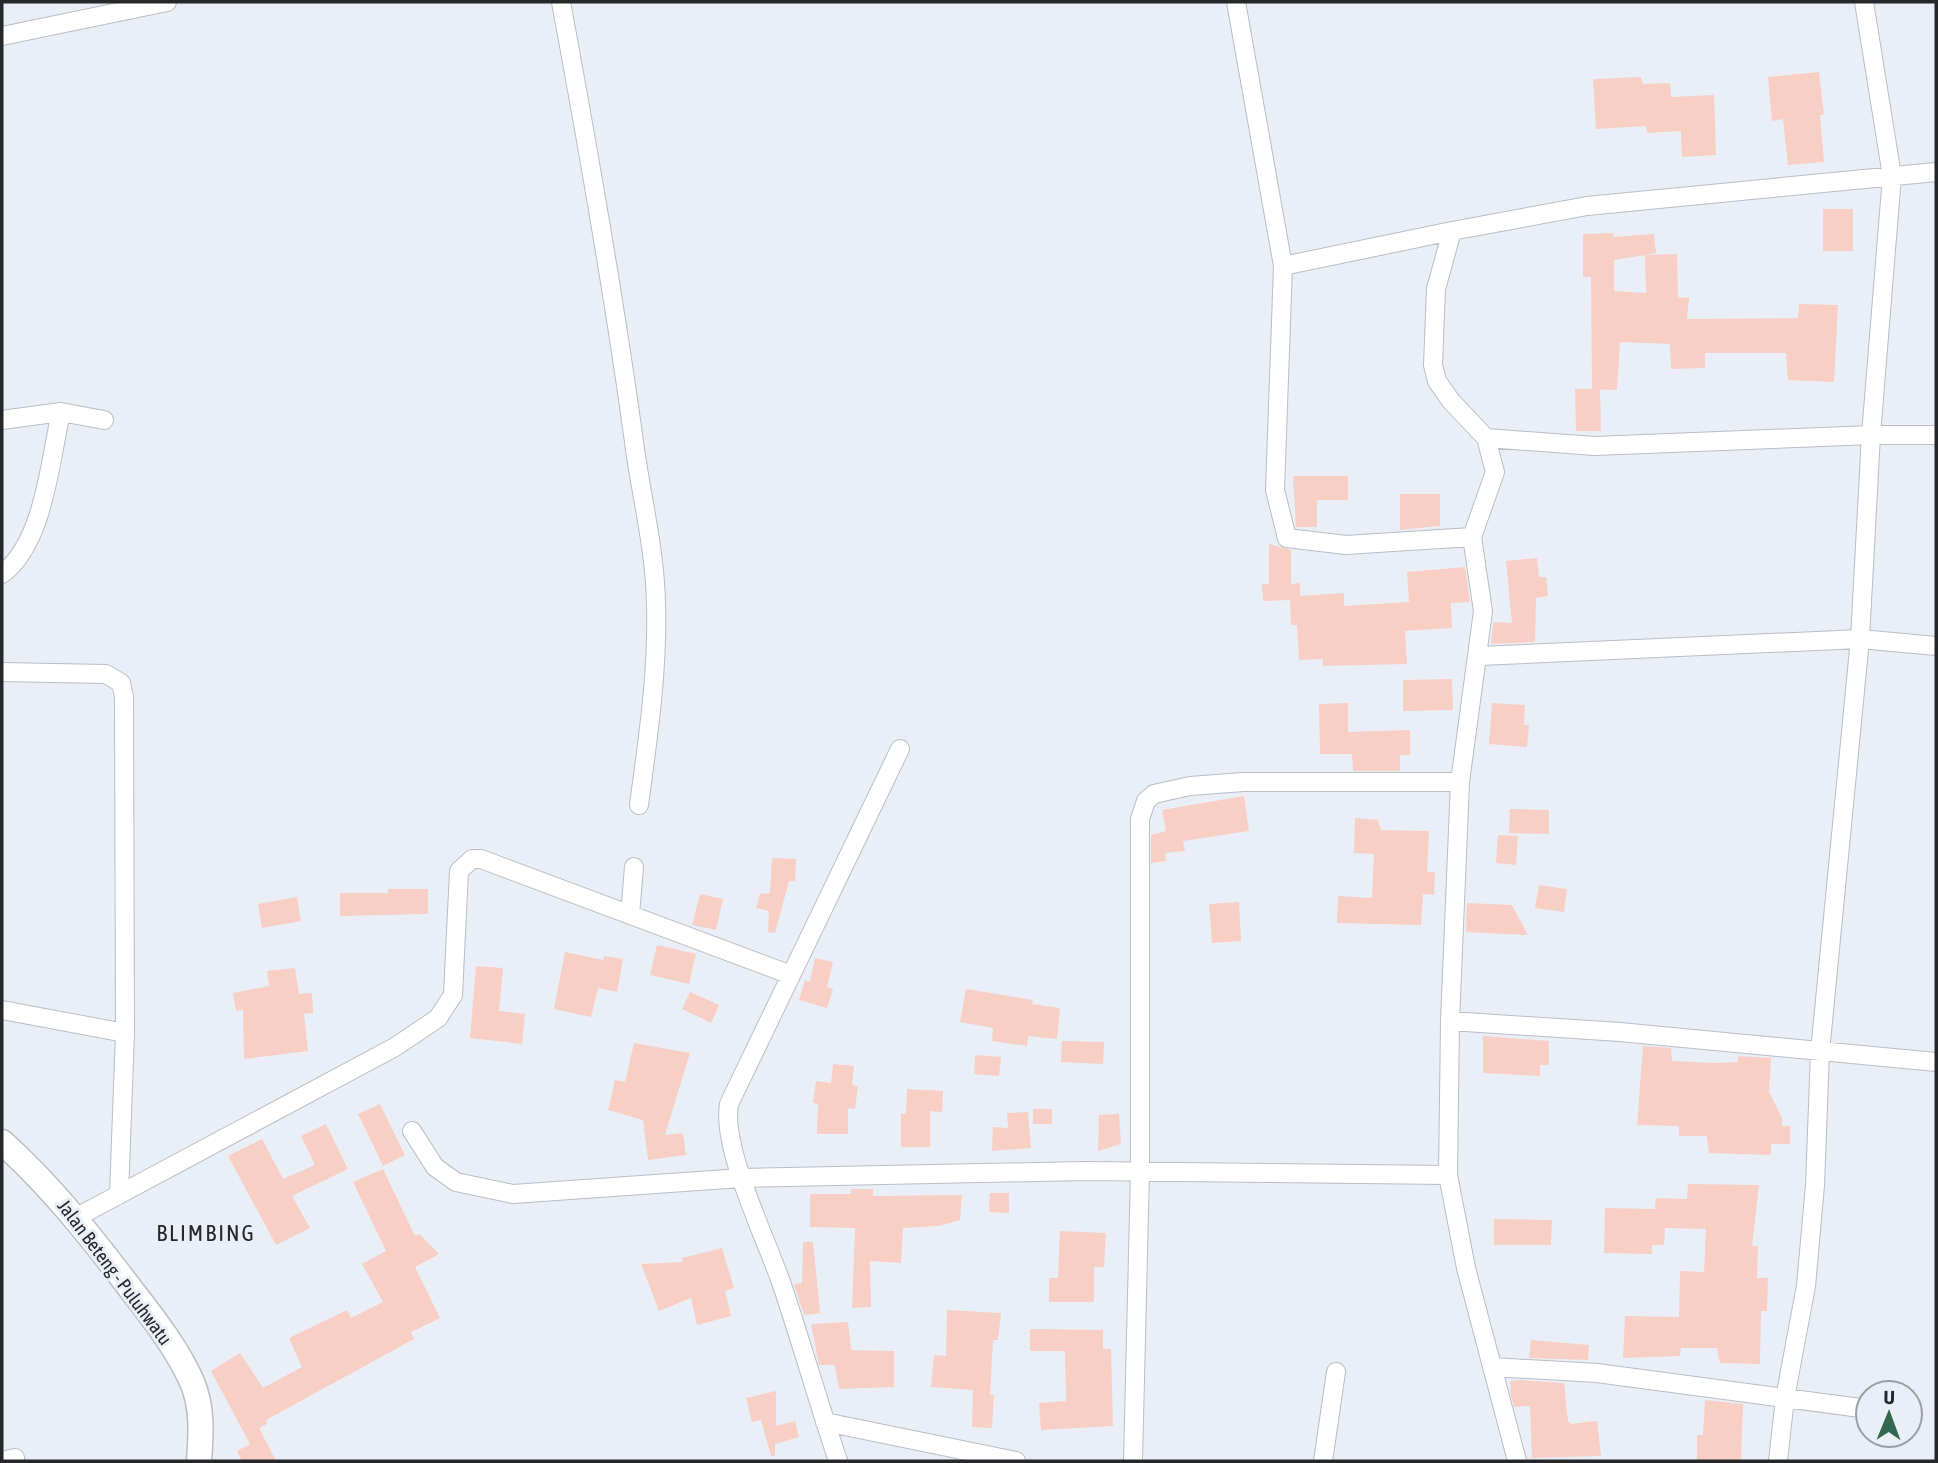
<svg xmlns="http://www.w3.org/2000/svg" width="1938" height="1463" viewBox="0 0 1938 1463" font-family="'Asap Condensed',sans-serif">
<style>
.building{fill:#f7cfc5;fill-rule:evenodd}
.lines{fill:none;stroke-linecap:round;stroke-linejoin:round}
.street-casing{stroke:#b9bdc5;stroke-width:20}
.secondary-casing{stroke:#b9bdc5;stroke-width:27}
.street{stroke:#fff;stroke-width:18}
.secondary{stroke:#fff;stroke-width:24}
.labels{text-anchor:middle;stroke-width:6;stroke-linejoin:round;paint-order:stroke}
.street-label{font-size:19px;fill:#25272a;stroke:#eaeff7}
.quarter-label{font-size:23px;letter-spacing:2px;fill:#25272a;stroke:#eaeff7}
</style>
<rect width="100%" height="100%" fill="#eaeff7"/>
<path class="building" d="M1819,72L1824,115H1820L1824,162L1788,165L1783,119L1772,121L1768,77Z
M1641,77L1643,84L1670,83L1671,97L1714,95L1716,155L1682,157L1681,131L1647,133L1646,126L1596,129L1593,79Z
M1823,209H1853V251H1823Z
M1613,233V237L1654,234L1656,253L1645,255L1677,254L1678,297L1689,298L1687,319L1798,318L1799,304L1838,305L1834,382L1788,380L1786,353H1705V368L1671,369L1670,344L1620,342L1617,390L1592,389L1591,277H1583V234ZM1645,255L1646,293L1614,291V260Z
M1575,389H1600L1601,431H1576Z
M1293,476H1348V500H1317V527H1296Z
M1400,494H1440V526L1400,530Z
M1269,544L1291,550V584L1300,583V596L1344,593V606L1409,602L1407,572L1465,567L1470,602L1451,603L1452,628L1405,631L1407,664L1323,666V659L1299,660L1297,625H1291L1290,600L1263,601L1262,584H1269Z
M1537,558L1539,577H1546L1548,596L1536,598L1535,642L1491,644L1493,622L1512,623L1506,561Z
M1452,679L1453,710L1403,711V680Z
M1348,703V732L1410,730V755H1400V771H1353L1352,754H1320L1319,704Z
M1492,703L1525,705L1524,725H1529L1527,747L1489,744Z
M1244,796L1249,831L1183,841L1185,851L1165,853L1166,861L1151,863V835L1166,831L1162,810Z
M1510,809L1549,810V834L1509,833Z
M1355,818L1378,820L1381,830L1429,831L1427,872H1435L1434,895L1423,894L1421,925L1337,923L1338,896L1372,898L1374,854L1354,853Z
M1498,835L1518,836L1516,865L1496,863Z
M772,858L796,859L795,881H789L775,933L768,932L769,911L756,908L760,894L770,893Z
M1539,885L1567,889L1564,912L1535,908Z
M388,889H428V914L340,916V893H388Z
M700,894L723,899L716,930L692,925Z
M297,897L301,921L262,928L258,904Z
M1239,902L1241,941L1212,943L1209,904Z
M1467,903L1512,905L1528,935L1466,932Z
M657,945L696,954L689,984L650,975Z
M565,952L603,960L604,956L623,959L617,992L598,988L591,1017L554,1009Z
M815,958L833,962L827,987L833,989L827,1008L799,1000L805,980L810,982Z
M476,966L503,968L499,1011L525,1014L522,1044L470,1038Z
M295,968L299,994L312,993L313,1013L304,1014L308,1051L244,1059L243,1010L236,1011L233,993L269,986L267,971Z
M966,989L1033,1000L1032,1004L1060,1008L1057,1039L1028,1036L1027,1046L992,1041L993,1028L960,1022Z
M690,992L719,1005L711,1023L682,1009Z
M1483,1036L1549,1041V1065H1540V1076L1483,1073Z
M1062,1041L1104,1042L1103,1064L1061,1062Z
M634,1043L690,1053L665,1135L683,1133L686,1155L648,1160L643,1120L608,1110L615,1080L625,1082Z
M1643,1046L1671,1048L1672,1061L1713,1063L1738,1062V1056L1771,1058L1769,1092L1782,1118V1126H1790V1144H1771V1155L1709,1153L1707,1136H1679V1126L1637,1125Z
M975,1055L1001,1057L999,1076L974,1074Z
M833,1064L854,1066L852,1085L858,1086L855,1109L848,1108V1134H817L818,1104L813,1103L816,1081L831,1083Z
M907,1089L943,1091L942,1112L930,1111V1147H901V1114H906Z
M380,1104L405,1155L383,1166L358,1114Z
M1033,1109H1052V1124H1033Z
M1028,1112L1031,1148L992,1151L993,1127L1008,1128L1007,1113Z
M1119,1114L1121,1144L1098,1151L1099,1115Z
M326,1124L348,1169L292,1196L310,1228L276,1245L228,1156L262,1139L283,1179L315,1165L301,1136Z
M383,1169L415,1236L419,1234L439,1254L415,1267L440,1318L411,1332L414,1339L266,1420L267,1424L259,1428L276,1461H242L237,1451L250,1444L211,1371L240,1353L263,1388L302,1367L289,1338L347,1310L351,1318L383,1302L362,1264L386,1251L353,1182Z
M1688,1184L1759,1185L1752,1246H1758L1757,1278H1768L1767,1311H1761L1760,1364L1720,1363L1717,1348H1681L1680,1356L1623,1358L1625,1316L1679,1317L1680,1271L1704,1272L1706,1229L1665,1228L1664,1245H1652V1254L1604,1253L1605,1208L1655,1209L1656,1198L1687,1199Z
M851,1189H873V1196L962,1195L960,1220L939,1226L903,1228L901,1263L870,1261L871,1307L852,1308L855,1228L810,1227V1194H851Z
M990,1193H1009V1213L989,1212Z
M1494,1219L1552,1220L1551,1245H1494Z
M1060,1231L1106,1233L1104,1267H1094V1302H1049V1278H1058Z
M803,1242H813L820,1313L804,1315L794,1284L802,1283Z
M722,1248L734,1288L725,1291L731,1316L697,1325L691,1298L659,1311L641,1264L683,1262L682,1258Z
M947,1310L1001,1313L998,1340H993L990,1395H994L992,1428L972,1427L973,1390L931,1387L934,1355L946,1356Z
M848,1322L851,1350L894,1351V1387L839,1389L835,1365H819L811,1324Z
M1030,1329L1103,1330V1349H1111L1113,1426L1041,1430L1039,1403L1066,1401L1065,1351H1030Z
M1531,1340L1589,1345L1588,1360L1529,1358Z
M1521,1380L1564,1383L1568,1421L1571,1424L1597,1421L1601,1456L1532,1458L1530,1406L1514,1407L1511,1396L1510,1381Z
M776,1391V1426L795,1421L799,1437L775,1444V1456H771L761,1420L752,1422L746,1398Z
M1705,1400L1743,1404L1741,1461H1697V1435H1703Z"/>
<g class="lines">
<g class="street-casing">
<path id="street" d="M561,2C588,148 614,294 634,442C641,496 655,548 656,604C658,672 648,737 639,805
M1236,2L1283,266L1275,490L1287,538L1346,545L1472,537
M2,36L167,2
M1283,266L1452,231
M2,420L61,412L104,420
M1486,438L1595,446L1871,435H1936
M2,574C44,543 50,461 61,412
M1479,656L1860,639L1936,646
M2,672L106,674L121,683L124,697L125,1033L119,1195
M630,915L634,867
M2,1010L125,1033
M1450,1021L1620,1032L1936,1062
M412,1131L435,1167L456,1182L513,1194L741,1178L1084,1171L1448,1175
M77,1217L395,1047L438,1018L453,995L459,871L472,859H481L791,975
M1492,1367L1597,1373L1868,1409
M825,1422L1016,1461
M2,1461L15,1458
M838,1461C819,1404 802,1345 783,1288C768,1242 721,1149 729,1104L900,749
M1133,1461L1140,1172V819L1146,801L1154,794L1190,786L1243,782H1460
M1323,1461L1336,1372
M1517,1461L1466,1268L1448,1175L1450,1021L1460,782L1483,611L1472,537L1495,472L1486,438L1451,401L1437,381L1433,365L1436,289L1452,231L1587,206L1936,172
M1778,1461L1785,1398L1806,1286L1815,1185L1820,1052L1860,639L1871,435L1892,176L1864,2"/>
</g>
<g class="secondary-casing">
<path id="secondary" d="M2,1142C52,1187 92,1238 133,1292C154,1319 178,1350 192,1382C203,1408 201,1434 199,1461"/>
</g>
<use href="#street" class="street"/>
<use href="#secondary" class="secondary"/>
</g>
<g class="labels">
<g class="street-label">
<text transform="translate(115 1272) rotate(53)" y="7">Jalan Beteng - Puluhwatu</text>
</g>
<g class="quarter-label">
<text x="206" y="1241">BLIMBING</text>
</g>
</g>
<rect width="1938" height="1463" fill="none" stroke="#25272a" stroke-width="7"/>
<g transform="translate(1889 1414) rotate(1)"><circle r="33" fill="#eaeff7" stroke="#9b9fa5" stroke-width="2"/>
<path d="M0-5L12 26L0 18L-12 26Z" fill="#31684f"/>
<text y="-10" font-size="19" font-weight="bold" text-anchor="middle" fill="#25272a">U</text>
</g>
</svg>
